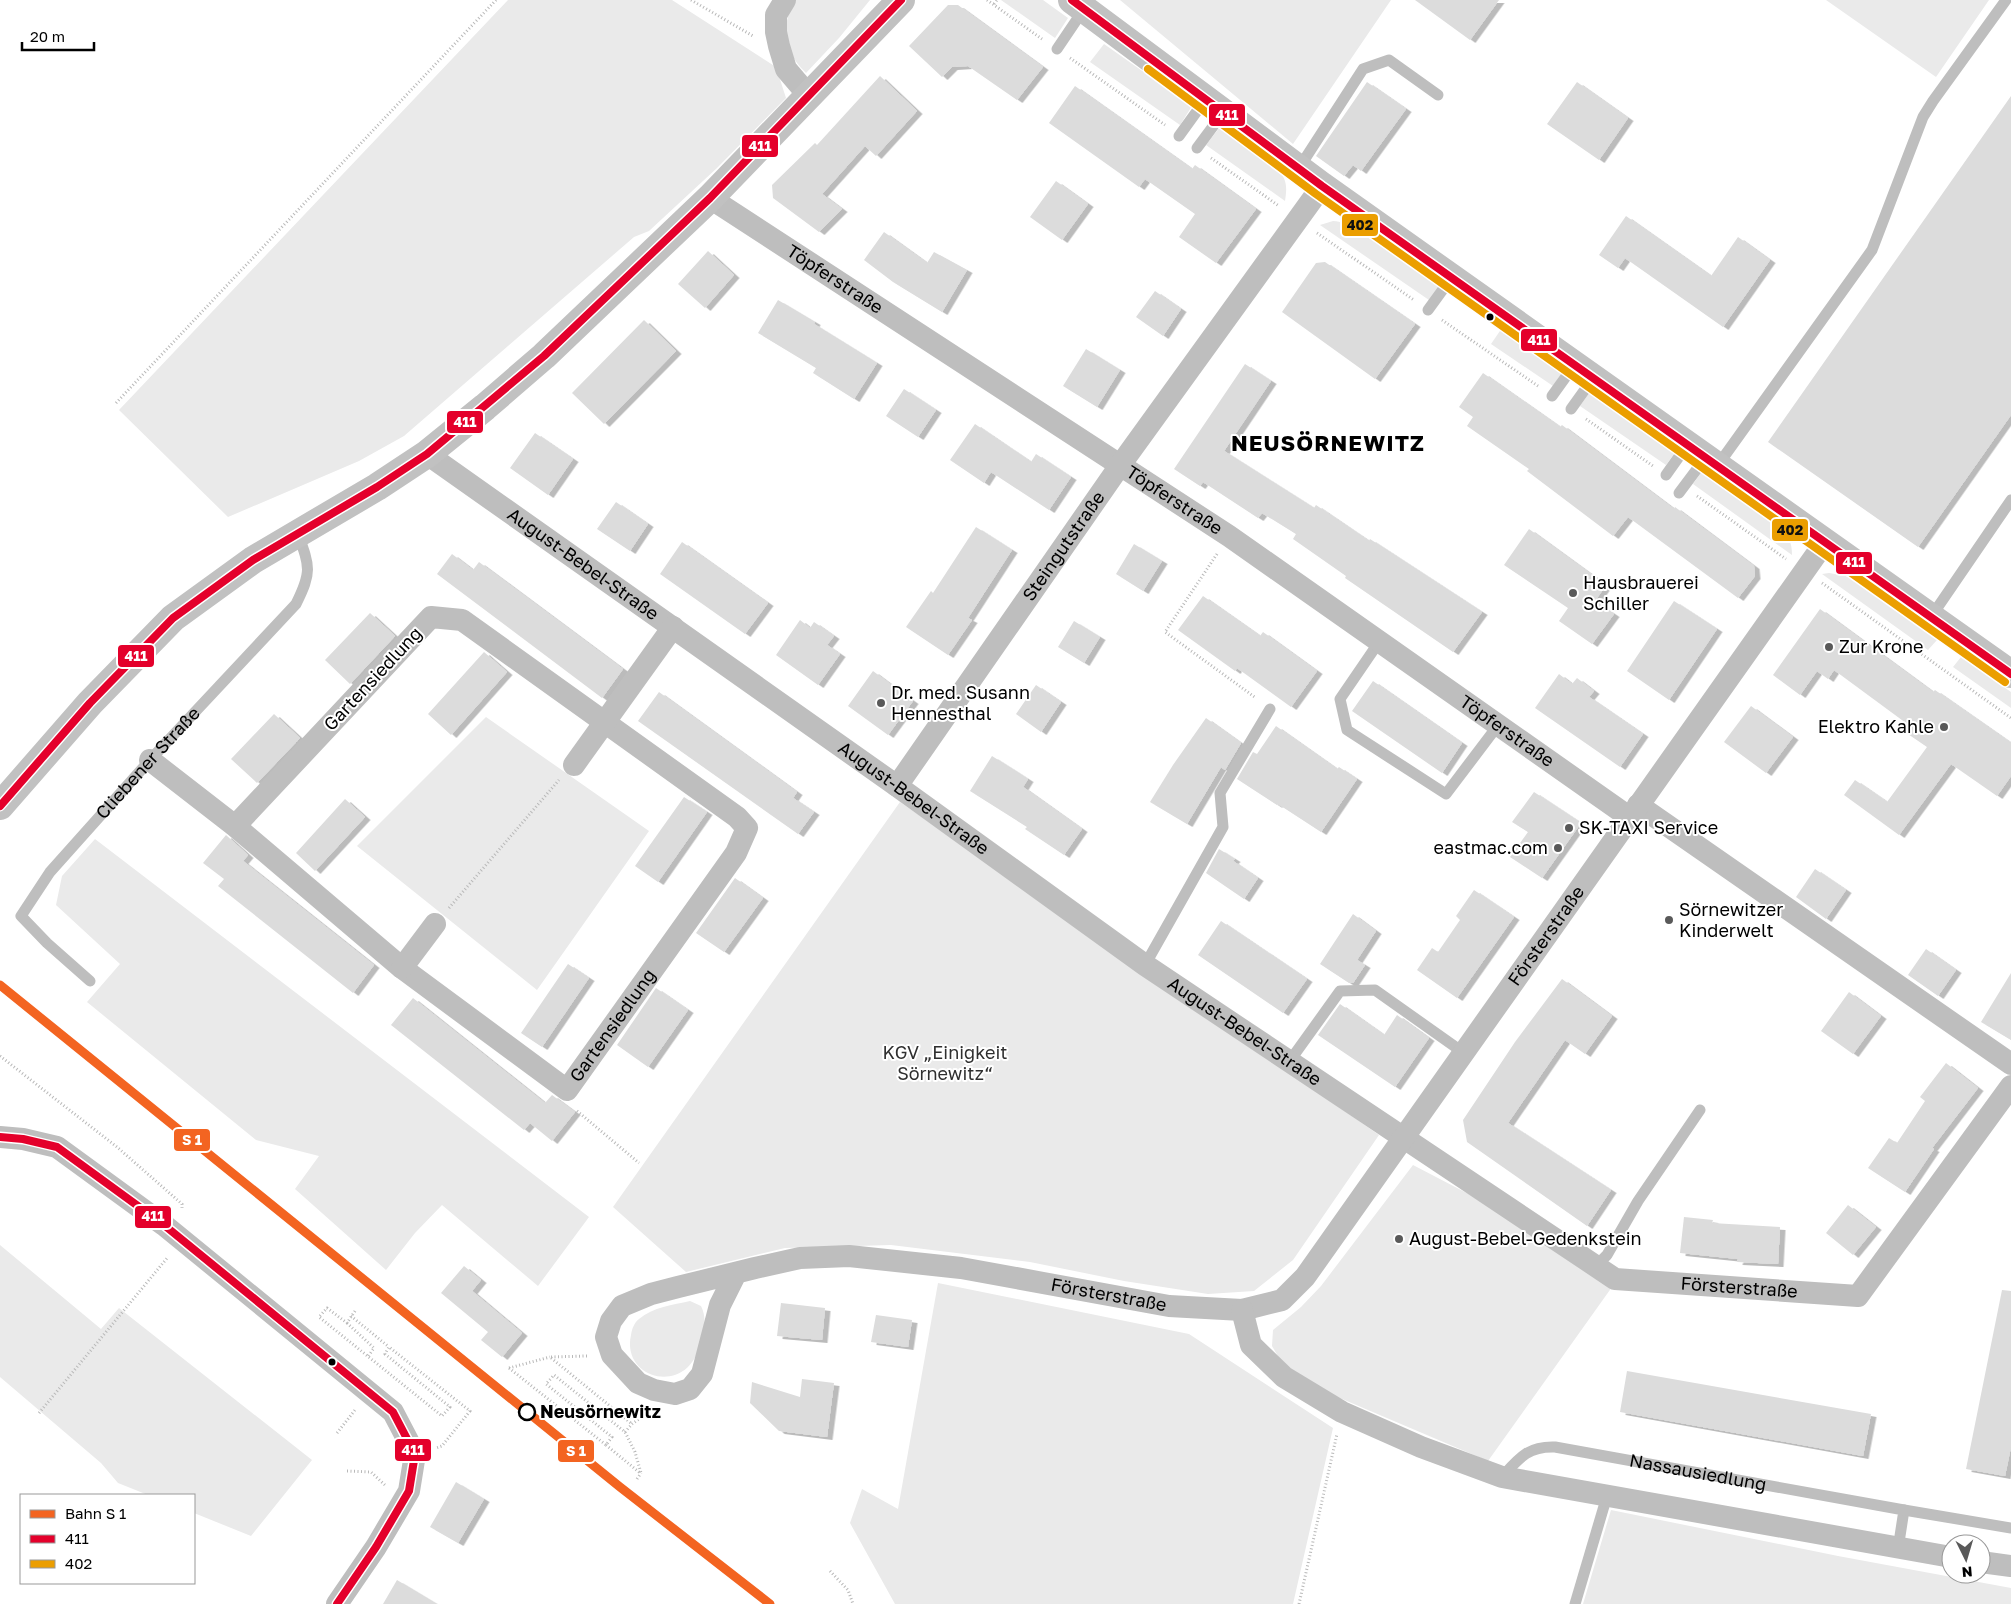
<svg xmlns="http://www.w3.org/2000/svg" width="2011" height="1604" viewBox="0 0 2011 1604" font-family="'Golos Text',sans-serif">
<style>
.green{fill:#eaeaea}
.building{fill:#dcdcdc;filter:url(#shadow)}
.lines{fill:none;stroke-linecap:round;stroke-linejoin:round}
.path{stroke:#b8b8b8;stroke-width:3;stroke-dasharray:1 2.5;stroke-linecap:butt}
.lane{stroke:#bebebe;stroke-width:11}
.street{stroke:#bebebe;stroke-width:22}
.secondary{stroke:#c1c1c1;stroke-width:28}
.bus-1-casing{stroke:#fff;stroke-width:11}
.bus-2-casing{stroke:#fff;stroke-width:11}
.bus-1{stroke:#e4002b;stroke-width:8}
.bus-2{stroke:#eb9e00;stroke-width:8}
.rail-1-casing{stroke:#fff;stroke-width:12}
.rail-1{stroke:#f36421;stroke-width:9}
.bus-dot{fill:#000;stroke:#fff;stroke-width:2}
.poi-dot{fill:#595959;stroke:#fff;stroke-width:2}
.stop-dot{fill:#fff;stroke:#000;stroke-width:2.5}
.labels{text-anchor:middle;stroke-width:4;stroke-linejoin:round;paint-order:stroke}
.street-label{font-size:18px;fill:#000;stroke:#fff}
.poi-label{font-size:18px;fill:#000;stroke:#fff;text-anchor:start}
.park-label{font-size:18px;fill:#2f2f2f;stroke:#fff}
.stop-label{font-size:18px;font-weight:bold;fill:#000;stroke:#fff;text-anchor:start}
.district-label{font-size:22px;font-weight:bold;letter-spacing:1px;fill:#000;stroke:#fff}
.line-badge{stroke:#fff;stroke-width:2}
.badge-label{font-size:14px;text-anchor:middle;font-weight:bold;fill:#fff}
.pale-badge-label{font-size:14px;text-anchor:middle;font-weight:bold;fill:#111}
</style>
<defs>
<filter id="shadow"><feDropShadow dx="5.5" dy="3" stdDeviation="0" flood-color="#0004"/></filter>
</defs>
<rect width="100%" height="100%" fill="#fff"/>
<path class="green" d="M508,0H672L776,67L786,98L717,168L649,231L634,237L404,436L359,461L228,517L119,410Z
M794,0H870L839,38L806,73C783,51 781,28 794,0Z
M1001,0H1043L1068,18L1055,38Z
M1120,0H1391L1293,144Z
M1826,0H1989L1936,77Z
M1104,44L1192,106L1180,125L1090,62Z
M1220,127C1237,139 1279,162 1285,181C1287,188 1286,194 1285,201L1206,145Z
M1333,221C1361,222 1416,267 1441,285L1429,300L1320,225Z
M1502,328L1563,371L1553,386L1491,344Z
M1590,392L1676,451L1666,465L1580,406Z
M1703,470L1778,525C1788,535 1792,541 1792,555L1693,484Z
M1829,573L1846,576L1852,579L1937,640L1928,650L1822,574Z
M1961,657L2011,692V708L1953,667Z
M486,717L649,831L537,990L357,846Z
M900,802L1379,1135L1293,1260L1254,1291L1208,1294L1124,1281L1030,1262L891,1245L785,1248L686,1272L613,1207Z
M95,839L589,1217L538,1286L442,1205L415,1233L386,1270L295,1189L319,1156L256,1140L87,1002L120,964L56,905L62,876Z
M1413,1165L1482,1201L1612,1287L1488,1461L1328,1393L1282,1363L1272,1346L1273,1330L1301,1307L1321,1286Z
M0,1245L101,1329L119,1308L312,1460L251,1536L194,1513V1495H148L118,1483L101,1463L0,1377Z
M938,1283L1189,1334L1333,1428L1293,1604H895L850,1523L862,1489L898,1509Z
M690,1301L701,1306C708,1320 703,1333 699,1347C686,1396 621,1379 631,1335C632,1329 634,1323 639,1319C653,1307 673,1305 690,1301Z
M1611,1510L1838,1556L2011,1588V1604H1583Z"/>
<path class="building" d="M1415,0H1499L1470,40Z
M948,5H958L1043,67L1017,100L968,66L952,67L942,77L909,46Z
M880,76L917,111L876,156L865,146L822,194L842,209L819,232L773,198L772,185L815,143L817,145Z
M1367,82L1406,109L1361,171L1353,165L1344,176L1316,156Z
M1577,82L1628,118L1599,160L1547,124Z
M1075,86L1192,169L1195,165L1256,209L1216,263L1179,237L1195,214L1145,179L1139,187L1049,123Z
M2011,96V415L1918,547L1768,442Z
M1056,181L1088,204L1062,240L1030,217Z
M1626,216L1711,276L1738,237L1770,260L1723,327L1625,258L1618,268L1599,255Z
M884,232L927,263L934,252L967,270L942,312L893,282L864,260Z
M708,251L734,275L705,308L678,284Z
M1325,262L1415,324L1375,379L1282,312L1316,263Z
M1155,291L1181,309L1163,336L1136,317Z
M778,300L815,322L814,324L877,363L854,399L813,373L816,368L758,333Z
M644,320L676,351L604,424L572,393Z
M1086,349L1120,370L1097,407L1063,386Z
M1245,364L1271,381L1224,451L1314,508L1316,505L1369,541L1370,539L1482,612L1453,652L1345,578L1346,576L1293,539L1296,534L1262,513L1258,518L1203,482L1200,486L1174,469Z
M1483,373L1560,427L1562,425L1674,509L1675,507L1754,566L1755,576L1738,598L1628,517L1613,536L1527,471L1529,469L1467,426L1473,417L1459,407Z
M904,389L936,410L918,437L886,416Z
M975,424L1031,462L1036,454L1071,477L1049,510L991,472L984,483L950,460Z
M535,433L573,459L548,495L510,468Z
M616,502L648,524L630,551L597,529Z
M976,527L1012,550L968,618L972,620L948,655L906,627L931,591L933,593Z
M1529,529L1606,585L1595,601L1614,614L1592,644L1559,621L1568,608L1504,565Z
M682,542L768,603L745,634L660,574Z
M1134,544L1162,561L1143,591L1116,574Z
M452,554L473,570L479,562L623,669L602,698L437,574Z
M1203,596L1260,636L1263,632L1317,671L1291,707L1237,668L1235,671L1178,630Z
M1674,601L1717,629L1669,700L1627,671Z
M1820,609L1933,692L1935,690L2011,743V776L1997,796L1951,764L1899,835L1844,795L1855,780L1887,802L1927,747L1905,732L1910,726L1834,670L1828,679L1817,671L1800,695L1773,675Z
M370,613L395,636L350,684L325,660Z
M800,620L810,628L814,622L834,636L827,645L840,654L818,685L776,655Z
M1074,621L1100,637L1084,663L1058,647Z
M484,652L507,672L451,735L428,714Z
M873,671L913,701L888,735L848,706Z
M1559,674L1572,684L1577,678L1594,691L1589,697L1643,734L1620,767L1535,708Z
M1373,681L1462,743L1442,773L1352,711Z
M1036,685L1061,702L1041,732L1016,714Z
M659,692L797,792L793,798L814,812L798,834L638,721Z
M1751,706L1793,737L1766,773L1724,742Z
M274,714L300,738L257,783L231,759Z
M1206,718L1241,743L1225,770L1221,767L1187,824L1150,802L1173,765Z
M1276,726L1337,769L1339,767L1357,779L1321,832L1278,804L1277,805L1237,779L1253,752L1257,754Z
M992,756L1028,779L1023,787L1082,829L1064,855L1025,829L1027,827L970,791Z
M1534,792L1581,823L1542,878L1510,857L1528,832L1512,822Z
M684,797L707,812L658,882L635,866Z
M345,799L365,817L315,871L296,853Z
M226,835L248,855L243,861L374,965L353,993L218,886L224,879L203,863Z
M1219,849L1235,859L1233,861L1258,878L1244,899L1206,873Z
M1815,869L1846,890L1826,919L1796,897Z
M735,878L763,898L724,952L696,933Z
M1474,890L1514,917L1457,998L1417,970L1432,948L1438,952L1460,920L1456,916Z
M1353,914L1376,931L1357,960L1365,965L1353,983H1349L1320,964Z
M1221,921L1307,979L1283,1013L1198,955Z
M1926,949L1956,970L1938,996L1908,975Z
M568,964L589,978L542,1047L521,1033Z
M2011,973V1040L1981,1022Z
M1562,979L1612,1016L1585,1054L1565,1040L1508,1123L1611,1190L1587,1226L1467,1142L1463,1120L1515,1042Z
M656,988L688,1010L648,1067L617,1045Z
M1849,992L1881,1016L1853,1054L1821,1031Z
M413,998L545,1103L552,1095L575,1112L552,1141L530,1123L524,1130L391,1025Z
M1340,1004L1384,1035L1397,1015L1429,1038L1395,1087L1318,1035Z
M1946,1063L1978,1088L1932,1148L1934,1149L1905,1192L1868,1168L1889,1138L1897,1143L1925,1101L1920,1097Z
M1848,1205L1876,1227L1853,1255L1826,1233Z
M1684,1217L1713,1220L1712,1223L1780,1227L1778,1264L1737,1262L1738,1259L1680,1253Z
M464,1266L481,1280L472,1291L522,1333L502,1357L481,1340L488,1332L441,1293Z
M2002,1290L2011,1291V1447L2005,1476L1966,1469Z
M781,1303L825,1308L822,1340L777,1336Z
M876,1315L912,1320L908,1347L871,1342Z
M1627,1371L1871,1414L1863,1456L1620,1412Z
M802,1379L834,1383L827,1437L779,1431L750,1403L752,1382L800,1397Z
M456,1482L484,1499L458,1543L430,1527Z
M397,1580L437,1604H383Z"/>
<g class="lines">
<path class="path" d="M691,0L753,36
M987,0L1042,39
M994,4L997,0
M1070,58L1165,125
M1211,158L1279,206
M1317,233L1414,300
M1442,320L1538,386
M116,403L496,0
M1586,419L1653,466
M1697,496L1786,559
M1217,554L1165,632L1256,698
M1822,583L2011,718
M449,908L559,780
M0,1056L117,1147L182,1204V1208
M577,1111L639,1163
M355,1311L347,1323L327,1308L319,1317L442,1416L450,1407L385,1354L389,1347L470,1411L442,1446L436,1448
M351,1316L389,1347
M347,1323L374,1348L367,1358
M587,1356L550,1357L632,1424
M509,1368L606,1445L612,1437L546,1384L554,1375L625,1432L635,1452L641,1473
M509,1368L550,1357
M39,1413L168,1257
M625,1432L632,1424L647,1413
M337,1433L355,1410
M606,1445L640,1473
M347,1471L371,1472L386,1486
M637,1479L641,1473
M830,1571L848,1590L853,1604
M1299,1604L1337,1434"/>
<g class="lane">
<path d="M1057,49L1084,9"/>
<path d="M1179,136L1205,100"/>
<path d="M1197,148L1223,113"/>
<path d="M1299,168L1363,69L1389,60L1438,95"/>
<path d="M1428,310L1452,277"/>
<path d="M1552,396L1575,364"/>
<path d="M1571,409L1594,377"/>
<path d="M1718,465L1872,250L1923,117L1933,101L2006,0"/>
<path d="M1666,475L1688,444"/>
<path d="M1679,493L1706,457"/>
<path d="M1931,617L2011,500"/>
<path d="M1379,642L1340,699L1347,730L1446,794L1499,724"/>
<path d="M1145,965L1223,827L1220,793L1270,709"/>
<path id="s1" d="M90,981L47,943L21,916L50,872L150,760L296,604C312,572 310,567 298,534"/>
<path d="M1289,1062L1340,991L1375,990L1464,1053"/>
<path d="M1596,1266L1607,1255L1638,1201L1700,1110"/>
<path id="s2" d="M1502,1477C1519,1458 1528,1446 1555,1447L1904,1510L1898,1549"/>
<path d="M1904,1510L2011,1528"/>
<path d="M1575,1604L1607,1496"/>
</g>
<g class="street">
<path d="M785,0L776,15V32L779,46L786,69L809,96"/>
<path id="s3" d="M710,198L1229,536L1629,817"/>
<path id="s4" d="M427,454L897,786L1145,965L1615,1279L1858,1296L2011,1086"/>
<path id="s5" d="M150,760L235,826L402,968L567,1090L736,853L747,828L737,817L462,620L431,617L235,826"/>
<path d="M574,765L673,627"/>
<path id="s6" d="M897,786L1121,464L1322,186"/>
<path d="M1638,805L2011,1064"/>
<path d="M402,968L435,924"/>
<path d="M0,1137L23,1139L57,1147L164,1225L393,1412L415,1454L409,1491L376,1547L337,1604"/>
<path id="s7" d="M736,1273L720,1305L702,1374L690,1389L675,1394L654,1390L638,1383L612,1355L606,1337L611,1321L622,1306L651,1294L678,1287L755,1268L800,1258L849,1256L961,1268L1169,1306L1242,1310L1282,1300L1305,1277L1825,542"/>
<path d="M1242,1310L1251,1345L1284,1377L1342,1412L1421,1447L1502,1477L1951,1557"/>
<path d="M1981,1562L2011,1566"/>
</g>
<path class="secondary" d="M1072,0L1322,186L2011,674
M0,806L90,703L173,618L253,560L377,487L427,454L485,407L544,356L710,198L901,0"/>
<g class="bus-1-casing">
<path id="bus-1" d="M1072,0L1322,186L2011,674
M0,806L90,703L173,618L253,560L377,487L427,454L544,356L710,198L901,0
M0,1137L23,1139L57,1147L164,1225L393,1412L415,1454L409,1491L376,1547L337,1604"/>
</g>
<g class="bus-2-casing">
<path id="bus-2" d="M1148,69L1316,194L2005,682"/>
</g>
<use href="#bus-1" class="bus-1"/>
<use href="#bus-2" class="bus-2"/>
<g class="rail-1-casing">
<path id="rail-1" d="M0,985L620,1487L770,1604"/>
</g>
<use href="#rail-1" class="rail-1"/>
</g>
<g class="bus-dot">
<circle cx="1490" cy="317" r="4.5"/>
<circle cx="332" cy="1362" r="4.5"/>
</g>
<g class="poi-dot">
<circle cx="1573" cy="593" r="5"/>
<circle cx="1829" cy="647" r="5"/>
<circle cx="881" cy="703" r="5"/>
<circle cx="1944" cy="727" r="5"/>
<circle cx="1569" cy="828" r="5"/>
<circle cx="1558" cy="848" r="5"/>
<circle cx="1669" cy="920" r="5"/>
<circle cx="1399" cy="1239" r="5"/>
</g>
<circle class="stop-dot" cx="527" cy="1412" r="8"/>
<g class="labels">
<g class="street-label">
<text dy="6" stroke="none"><textPath href="#s3" startOffset="149">Töpferstraße</textPath></text>
<text dy="6" stroke="none"><textPath href="#s3" startOffset="554">Töpferstraße</textPath></text>
<text dy="6" stroke="none"><textPath href="#s6" startOffset="292">Steingutstraße</textPath></text>
<text dy="6" stroke="none"><textPath href="#s4" startOffset="191">August-Bebel-Straße</textPath></text>
<text transform="translate(373 679) rotate(-47)" y="6">Gartensiedlung</text>
<text dy="6" stroke="none"><textPath href="#s3" startOffset="959">Töpferstraße</textPath></text>
<text dy="6" stroke="none"><textPath href="#s1" startOffset="294">Cliebener Straße</textPath></text>
<text dy="6" stroke="none"><textPath href="#s4" startOffset="596">August-Bebel-Straße</textPath></text>
<text dy="6" stroke="none"><textPath href="#s7" startOffset="1396">Försterstraße</textPath></text>
<text dy="6" stroke="none"><textPath href="#s5" startOffset="611">Gartensiedlung</textPath></text>
<text dy="6" stroke="none"><textPath href="#s4" startOffset="1001">August-Bebel-Straße</textPath></text>
<text dy="6" stroke="none"><textPath href="#s4" startOffset="1571">Försterstraße</textPath></text>
<text dy="6" stroke="none"><textPath href="#s7" startOffset="770">Försterstraße</textPath></text>
<text dy="6" stroke="none"><textPath href="#s2" startOffset="209">Nassausiedlung</textPath></text>
</g>
<g class="poi-label">
<text x="1583" y="589">Hausbrauerei<tspan x="1583" dy="21">Schiller</tspan></text>
<text x="1839" y="653">Zur Krone</text>
<text x="891" y="699">Dr. med. Susann<tspan x="891" dy="21">Hennesthal</tspan></text>
<text x="1934" y="733" text-anchor="end">Elektro Kahle</text>
<text x="1579" y="834">SK-TAXI Service</text>
<text x="1548" y="854" text-anchor="end">eastmac.com</text>
<text x="1679" y="916">Sörnewitzer<tspan x="1679" dy="21">Kinderwelt</tspan></text>
<text x="1409" y="1245">August-Bebel-Gedenkstein</text>
</g>
<g class="park-label">
<text x="945" y="1059">KGV „Einigkeit<tspan x="945" dy="21">Sörnewitz“</tspan></text>
</g>
<g class="stop-label">
<text x="540" y="1418">Neusörnewitz</text>
</g>
<g class="district-label">
<text x="1328" y="451">NEUSÖRNEWITZ</text>
</g>
</g>
<g class="line-badge">
<rect x="1208" y="103" width="38" height="24" rx="5" fill="#e4002b"/>
<rect x="741" y="134" width="38" height="24" rx="5" fill="#e4002b"/>
<rect x="1341" y="213" width="38" height="24" rx="5" fill="#eb9e00"/>
<rect x="1520" y="328" width="38" height="24" rx="5" fill="#e4002b"/>
<rect x="446" y="410" width="38" height="24" rx="5" fill="#e4002b"/>
<rect x="1771" y="518" width="38" height="24" rx="5" fill="#eb9e00"/>
<rect x="1835" y="551" width="38" height="24" rx="5" fill="#e4002b"/>
<rect x="117" y="644" width="38" height="24" rx="5" fill="#e4002b"/>
<rect x="173" y="1128" width="38" height="24" rx="5" fill="#f36421"/>
<rect x="134" y="1205" width="38" height="24" rx="5" fill="#e4002b"/>
<rect x="394" y="1438" width="38" height="24" rx="5" fill="#e4002b"/>
<rect x="557" y="1439" width="38" height="24" rx="5" fill="#f36421"/>
</g>
<g class="badge-label">
<text x="1227" y="120">411</text>
<text x="760" y="151">411</text>
<text x="1539" y="345">411</text>
<text x="465" y="427">411</text>
<text x="1854" y="567">411</text>
<text x="136" y="661">411</text>
<text x="192" y="1145">S 1</text>
<text x="153" y="1221">411</text>
<text x="413" y="1455">411</text>
<text x="576" y="1456">S 1</text>
</g>
<g class="pale-badge-label">
<text x="1360" y="230">402</text>
<text x="1790" y="535">402</text>
</g>
<rect x="20" y="1494" width="175" height="90" fill="#ffffff" stroke="#999999"/>
<rect x="30" y="1510" width="25" height="8" fill="#f36421" stroke="#999999"/>
<text x="65" y="1519" font-size="15" fill="#000000">Bahn S 1</text>
<rect x="30" y="1535" width="25" height="8" fill="#e4002b" stroke="#999999"/>
<text x="65" y="1544" font-size="15" fill="#000000">411</text>
<rect x="30" y="1560" width="25" height="8" fill="#eb9e00" stroke="#999999"/>
<text x="65" y="1569" font-size="15" fill="#000000">402</text>
<g transform="translate(1966 1559) rotate(175)"><circle r="24" fill="#ffffff" stroke="#999999"/>
<path d="M0-4L9 19L0 12L-9 19Z" fill="#595959"/>
<text y="-8" font-size="14" font-weight="bold" text-anchor="middle" fill="#000000">N</text>
</g>
<path d="M22 42v8h72v-8" fill="none" stroke="#000000" stroke-width="2.5"/>
<text x="30" y="42" font-size="15" fill="#000000" stroke="#ffffff" stroke-width="4" paint-order="stroke">20 m</text>
</svg>
